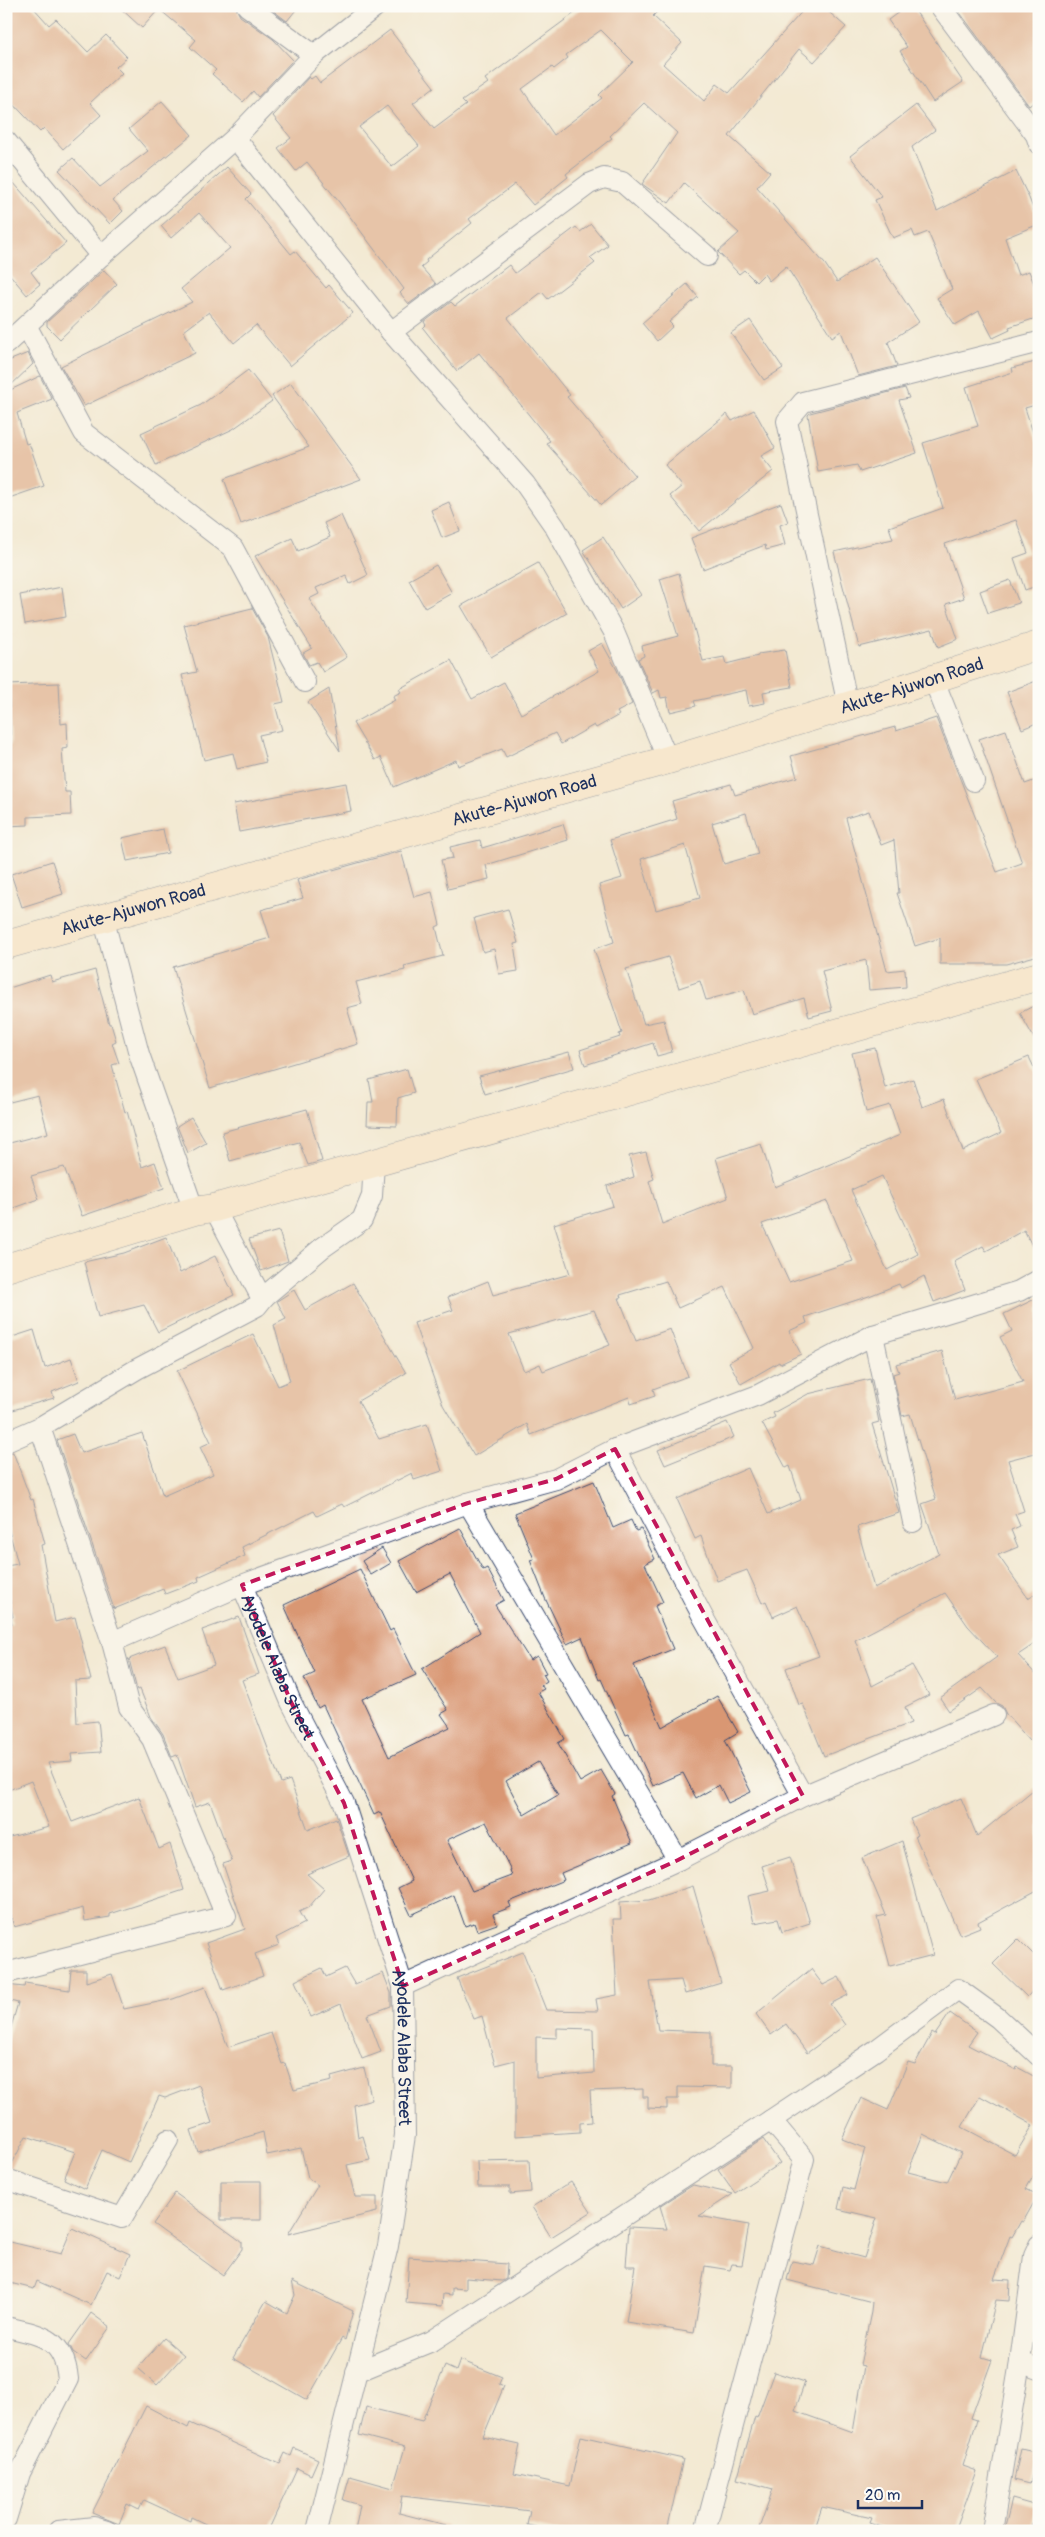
<svg xmlns="http://www.w3.org/2000/svg" width="1045" height="2537" viewBox="0 0 1045 2537" font-family="Pangolin,sans-serif">
<style>
.building{fill:#d99773;fill-rule:evenodd}
.lines{fill:none;stroke-linecap:round;stroke-linejoin:round}
.street-casing{stroke:#3b4b70;stroke-width:22}
.secondary-casing{stroke:#3b4b70;stroke-width:29}
.street{stroke:#fff;stroke-width:20}
.secondary{stroke:#fde5c5;stroke-width:28}
.marked{fill:none;stroke:#c2185b;stroke-width:4;stroke-dasharray:10 6;stroke-linejoin:round}
.labels{text-anchor:middle;stroke-width:4;stroke-linejoin:round;paint-order:stroke}
.street-label{font-size:18px;fill:#1b2f5e;stroke:#fdfcf7}
</style>
<rect width="100%" height="100%" fill="#fdfcf7"/>
<filter id="ink" filterUnits="userSpaceOnUse"><feTurbulence type="fractalNoise" baseFrequency=".02" numOctaves="2"/><feDisplacementMap in="SourceGraphic" scale="10" xChannelSelector="R" yChannelSelector="G"/><feConvolveMatrix kernelMatrix="1 2 1 2 8 2 1 2 1" color-interpolation-filters="sRGB"/></filter>
<filter id="wash" filterUnits="userSpaceOnUse"><feTurbulence type="fractalNoise" baseFrequency=".0096" numOctaves="4" result="noise"/><feDisplacementMap in="SourceGraphic" scale="20" xChannelSelector="R" yChannelSelector="G"/><feGaussianBlur stdDeviation="1.12" result="paint"/><feColorMatrix in="noise" values="0 0 0 0 0 0 0 0 0 0 0 0 0 0 0 0 0 1.4 0 .05"/><feComposite in="paint" operator="in"/></filter>
<g filter="url(#wash)">
<rect width="100%" height="100%" fill="#f3ead3"/>
<g id="blocks">
<path class="building" d="M15,6H32L49,25L56,19L88,52L106,35L127,57L116,67L122,73L90,103L101,115L63,149L44,128L40,132L6,96V14Z
M118,6H235L240,16L273,39L293,60L258,97L253,91L243,102L212,74L216,70L190,47L196,40L159,9L142,28Z
M267,6H299L287,21Z
M584,6H663L653,16L682,43L663,64L704,101L717,84L729,93L807,6H822L846,27L814,62L799,49L729,136L770,172L757,187L825,264L837,282L875,257L919,322L888,342L897,366L858,376L841,331L832,337L786,266L769,281L764,274L756,282L744,270L739,274L718,252L739,233L684,183L669,203L642,184L677,133L644,103L610,136L612,138L566,174L568,177L533,205L515,184L469,219L472,223L426,260L427,262L421,267L436,284L409,304L400,293L404,289L339,202L307,162L296,171L278,148L291,138L273,116L309,77L311,79L315,76L320,83L390,30L434,87L413,103L434,129L466,105L462,101L488,83L485,79ZM601,30L633,62L599,95L602,98L554,135L522,89L552,67L554,69L568,58L566,55ZM387,106L419,146L392,167L359,127Z
M907,6H912L963,82L933,102L900,51L907,47L888,20Z
M955,6H1039V98L1029,106Z
M162,101L192,135L113,200L123,211L110,224L59,170L73,158L100,187L148,151L129,129Z
M916,105L935,130L912,147L937,211L1016,171L1029,198L1039,224L1005,238L1018,275L1029,271L1039,297V317L1009,327L1010,330L993,338L979,311L955,325L937,298L952,289L928,232L915,237L912,230L893,238L875,200L882,197L850,156Z
M227,167L251,194L246,199L291,254L295,251L326,288L329,285L353,313L290,366L256,325L234,343L209,312L184,331L195,353L84,406L61,366L192,302L181,289L230,248L199,213L171,238L161,226Z
M6,174L66,243L31,272L40,284L27,295L6,270Z
M591,224L608,245L590,258L595,263L548,299L542,292L508,318L570,395L567,397L635,476L601,505L546,443L550,441L479,353L457,371L423,328L426,325L424,322L451,302L455,306L509,265L515,273L576,227L580,232Z
M104,270L117,284L60,339L47,326V322Z
M687,284L698,297L669,322L673,326L657,341L642,323Z
M750,320L783,368L764,380L731,333Z
M28,353L33,364L6,390V362Z
M1039,361V404L1025,408L1039,451V585L1025,590L1014,558L1028,553L1016,520L945,544L964,598L946,604L958,639L938,647L932,629L859,647L834,552L893,539L889,527L943,508L923,443L978,426L966,387L1013,372L1012,368Z
M248,370L272,401L233,429L156,465L141,433L201,405Z
M40,376L52,399L17,413L26,444L29,443L44,486L6,499V392Z
M291,383L361,479L241,524L224,479L309,447L272,396Z
M905,388L909,398L899,400L917,453L860,472L857,465L818,472L808,415L810,413Z
M754,410L775,448L761,456L773,471L699,531L670,496L682,486L665,465L727,414L732,421Z
M449,502L460,531L442,538L431,510Z
M781,503L788,522L780,525L785,545L766,550L765,545L703,569L691,538Z
M341,515L368,575L350,584L346,575L316,588L319,594L309,599L347,657L323,672L317,662L309,665L303,653L312,648L255,556L292,538L298,551L330,537L324,523Z
M603,537L641,595L621,609L583,550Z
M538,563L567,613L491,657L461,606Z
M436,565L452,593L425,608L409,580Z
M679,573L703,661L724,657L726,664L758,656V654L785,650L792,687L763,692L765,703L749,706L746,690L694,701L696,706L670,712L667,697L661,698L659,690L653,693L638,659L644,656L642,646L678,636L660,579Z
M1010,580L1019,603L988,613L980,591Z
M62,587L66,617L25,624L20,595Z
M252,608L268,637L284,702L275,704L282,730L259,735L266,762L237,769L233,753L204,760L182,675L197,672L184,625Z
M602,643L617,670L632,704L617,712L619,715L596,728L594,725L561,744L555,733L506,757L502,749L458,766L456,760L394,787L381,757L375,760L353,723L395,700L393,696L401,692L399,689L451,660L472,699L504,682L521,714L599,671L588,651Z
M1039,680V722L1022,729L1007,692Z
M59,683L61,724L67,723L68,748L62,749L65,792H70L71,815L28,817V825L6,826V745H11L8,685Z
M329,689L340,751L308,702Z
M936,718L997,872L1022,863L979,739L1006,730L1025,784L1039,779V955L1006,964H940V938L915,946L897,893H899L894,840L881,845L869,811L846,818L887,971L905,969L906,987L869,990L866,960L822,971L832,1011L809,1017L804,998L752,1014L744,990L706,1000L700,981L679,988L668,957L626,969L644,1024L664,1020L672,1052L657,1056L653,1043L585,1065L580,1050L620,1037L619,1034L622,1033L594,949L614,942L599,885L622,878L610,840L677,819L672,801L731,784L735,795L797,777L791,756L895,727L896,731ZM746,813L758,854L724,864L712,823ZM685,845L700,898L656,910L641,859Z
M346,783L351,811L239,832L234,804Z
M563,824L568,840L486,865L489,879L448,889L441,860L453,858L450,847L480,840L482,848Z
M163,829L168,853L127,861L122,838Z
M401,851L414,897L432,892L440,925L436,927L443,956L404,966L405,970L356,982L362,1004L347,1008L358,1044L210,1088L173,967L270,938L261,910L303,898L297,880Z
M52,861L63,894L22,907L11,874Z
M508,909L518,943L514,944L518,971L499,974L494,949L483,952L474,918Z
M95,970L109,1024H111L116,1041L112,1043L119,1063L112,1065L125,1112L127,1111L142,1167L155,1162L164,1188L82,1216L64,1167L31,1176L39,1199L6,1211V1144L48,1133L38,1095L6,1103V989L50,975L52,982Z
M1039,1003V1047L1020,1013Z
M875,1048L885,1088L913,1079L922,1107L944,1099L963,1151L1001,1133L976,1079L1029,1057L1039,1078V1259L1024,1230L986,1251L983,1246L954,1261L965,1290L934,1302L924,1276L901,1288L899,1284L869,1296L805,1317L807,1323L789,1331L801,1354L780,1364L779,1362L741,1384L729,1362L754,1348L725,1287L678,1308L666,1281L620,1295L621,1298H619L636,1341L670,1329L688,1376L653,1389L655,1396L631,1404L629,1397L531,1435L527,1424L474,1456L443,1405L414,1323L453,1310L448,1297L488,1281L493,1295L570,1274L554,1224L613,1206L607,1186L634,1177L629,1156L646,1152L654,1179L649,1181L662,1224L728,1198L716,1158L761,1144L775,1187L900,1135L890,1105L866,1112L852,1053ZM882,1176L918,1254L887,1270L851,1190ZM827,1201L853,1261L789,1282L762,1224ZM594,1310L610,1345L543,1371L540,1364L524,1371L509,1334Z
M569,1052L574,1068L485,1094L479,1076Z
M407,1069L414,1093L398,1098L397,1126L367,1125L368,1102H373L369,1080Z
M307,1109L322,1161L308,1165L299,1142L230,1161L222,1132Z
M191,1117L206,1143L188,1153L177,1126Z
M279,1231L288,1261L261,1271L249,1239Z
M166,1237L180,1273L215,1256L234,1295L158,1332L144,1305L98,1317L84,1262L124,1253Z
M353,1283L406,1373L358,1401L379,1439L427,1424L442,1471L414,1480L412,1473L344,1507L342,1504L317,1516L314,1511L242,1547L245,1556L198,1577L199,1581L165,1594L163,1589L114,1609L57,1440L73,1434L81,1453L142,1433L163,1496L213,1474L200,1447L211,1442L177,1371L253,1334L278,1386L290,1381L274,1325L286,1319L277,1301L294,1290L305,1310Z
M1039,1297V1452L1008,1460L1024,1511L1015,1514L1020,1526L1011,1530L1018,1547L998,1555L1028,1598L1039,1591V1641L1018,1655L1039,1678V1751L1006,1714L1002,1706L996,1703L982,1688L949,1711L940,1698L997,1657L968,1626L945,1593L855,1640L872,1686L912,1665L929,1695L905,1707L911,1723L824,1756L803,1704L799,1705L786,1668L819,1656L797,1606L773,1617L766,1601L762,1603L747,1570L717,1581L701,1536L695,1539L677,1499L748,1468L768,1514L801,1500L790,1466L786,1468L762,1423L775,1417L773,1413L808,1394L870,1379L879,1422L872,1424L899,1513L857,1527L874,1588L939,1554L922,1504L936,1499L910,1414L902,1416L893,1374L899,1372L896,1364L942,1351L955,1400L1023,1382L1000,1337L1012,1331L1004,1314Z
M34,1330L45,1368L71,1358L79,1381L52,1392L54,1398L6,1412V1339Z
M727,1422L734,1437L665,1465L658,1450Z
M13,1452L31,1500L33,1499L45,1544L41,1545L55,1622L75,1617L91,1680L75,1681L77,1723L98,1721L99,1729L101,1752L71,1754L72,1761L48,1763L72,1822L139,1797L159,1849L170,1844L184,1890L110,1914V1917L85,1921L83,1908L14,1927L6,1900V1838L49,1827L31,1781L6,1791V1625L12,1624L11,1617H13L6,1582V1566L18,1564L6,1519V1454Z
M594,1481L613,1528L631,1520L636,1531L641,1529L655,1559L645,1564L663,1602L655,1606L673,1649L634,1665L662,1727L717,1696L738,1732L725,1740L751,1792L728,1803L719,1785L696,1798L683,1773L653,1786L629,1734L626,1735L601,1679L599,1680L582,1637L567,1644L545,1598L530,1560L534,1559L515,1513Z
M460,1528L483,1570L487,1568L504,1600L495,1605L530,1660L537,1656L546,1673L543,1674L547,1681L541,1685L544,1689L538,1692L565,1739L558,1743L580,1782L601,1770L615,1794L612,1796L632,1843L561,1873L564,1880L509,1902L511,1907L493,1914L497,1924L477,1931L474,1923L465,1926L454,1895L411,1915L398,1888L412,1881L380,1812L374,1815L323,1705L318,1708L304,1678L315,1673L284,1605L360,1569L390,1631L393,1629L416,1675L362,1699L389,1757L450,1727L441,1714L448,1710L422,1669L480,1632L450,1574L416,1592L399,1561ZM538,1762L558,1795L524,1815L506,1781ZM486,1822L511,1870H510L512,1876L472,1891L447,1840Z
M382,1548L391,1563L371,1575L362,1561Z
M239,1617L259,1674L242,1680L281,1783L290,1780L308,1830L336,1818L349,1856L307,1874L324,1889L309,1907L299,1912L305,1923L276,1938L279,1945L255,1954L263,1976L223,1990L206,1943L245,1929L223,1864L232,1861L210,1802L195,1807L177,1755L172,1757L163,1734L151,1717L140,1689L137,1690L129,1659L165,1645L178,1678L214,1665L202,1630Z
M1039,1785V1889L978,1922L980,1927L960,1935L915,1836L917,1835L910,1819L961,1798L977,1836Z
M902,1841L933,1955L890,1966L877,1917L886,1915L862,1858Z
M790,1857L810,1923L782,1932L778,1919L754,1923L748,1896L770,1891L762,1866Z
M693,1886L721,1983L685,1994L681,1980L650,1982L658,2030L711,2032V2066H732V2088L678,2087V2099H667V2109L648,2108V2097H643V2089L590,2091L592,2122L580,2123V2132L515,2136V2060L495,2065L482,2016L474,2019L457,1978L523,1952L546,2010L598,2011L596,1999L617,1995L613,1919H621L620,1902L649,1900ZM557,2028L593,2029L594,2073L536,2078V2037L557,2038Z
M1018,1939L1039,1960V1984L1027,1997L993,1964Z
M322,1968L326,1977L345,1968L355,1985L383,1973L391,1993V2006L367,2015L381,2052L362,2059L341,2004L311,2017L295,1981Z
M811,1969L823,1985L839,1977L848,1995L830,2004L845,2025L807,2053L786,2024L771,2035L756,2014Z
M71,1970H86V1982L112,1974L124,2009L173,1999L205,1987L228,2047L271,2033L282,2064L285,2063L294,2090L332,2081L331,2077L364,2068L372,2100L354,2105L358,2138L363,2136L370,2160L347,2165L355,2197H377V2212L288,2234L318,2185L308,2178L301,2148L267,2155L263,2132L198,2152L191,2130L212,2123L199,2085L165,2098L159,2096L129,2162L102,2150L85,2189L64,2179L75,2152L26,2136L10,2168L6,2167V2044L18,2003L6,2000V1985L24,1987L25,1983L69,1990Z
M950,2013L977,2032L968,2045L1016,2070L1017,2067L1039,2079V2166L1026,2189L1038,2195L1023,2222L1021,2221L1012,2237L1010,2236L994,2279L1010,2280L1009,2301L996,2300L982,2357L992,2360L971,2418L977,2420L963,2466L977,2471L955,2531H894L870,2523L872,2518L822,2507L814,2531H758L773,2489L737,2479L755,2417L757,2418L774,2372L805,2382L795,2411L853,2432L864,2366L860,2365L871,2312L872,2302L787,2280L792,2261L814,2265L820,2246L864,2258L877,2218L838,2209L843,2187L854,2190L865,2148L842,2139L861,2098L888,2110L908,2062L915,2064L932,2033L935,2035ZM980,2096L1033,2125L1015,2155L962,2127ZM923,2134L961,2153L947,2182L908,2172Z
M763,2139L780,2163L735,2193L718,2169Z
M529,2160L531,2192L510,2194V2187H478L477,2161Z
M221,2181H261V2220H221Z
M571,2182L591,2212L551,2237L532,2207Z
M693,2185L733,2194L699,2216L749,2225L742,2265L732,2264L730,2270L705,2266L694,2333L626,2322L635,2266H626L629,2227L667,2229L660,2206Z
M175,2193L242,2242V2249L223,2275L153,2224Z
M72,2228L130,2254L120,2277L107,2271L91,2305L37,2281L34,2289L6,2282V2241L61,2254Z
M409,2257L507,2264L506,2279L502,2281L466,2278V2289L452,2288V2295L443,2294L442,2306L406,2303Z
M292,2281L353,2311L345,2340L342,2338L307,2400L233,2358L266,2301L287,2313L295,2295Z
M91,2313L110,2327L86,2361L73,2352L69,2344Z
M164,2338L184,2355L157,2385L138,2368Z
M460,2360L502,2377L499,2384L504,2386L483,2437L520,2445L514,2474L570,2486L581,2436L683,2459L667,2531H555L527,2525L530,2511L402,2496L399,2513L446,2525L445,2531H355L360,2505L343,2500L350,2476L393,2488L405,2447L359,2435L366,2407L422,2421L445,2366L456,2371Z
M146,2406L188,2428L190,2423L280,2464L285,2453L291,2456L294,2448L318,2459L311,2475L297,2468L268,2531H220L191,2517L190,2521L144,2500L139,2510L127,2504L119,2524L92,2513Z
M1021,2449L1038,2453L1030,2484L1014,2480Z
M1012,2499L1037,2506L1030,2531H1004Z"/>
</g>
</g>
<g filter="url(#ink)">
<use href="#blocks" fill-opacity="0" stroke="#3b4b70" stroke-width="1"/>
<g class="lines">
<g class="street-casing">
<g id="street">
<path d="M247,6L314,55"/>
<path d="M940,6L1036,135L1039,144"/>
<path d="M235,138L391,332L525,484L555,527L614,632L668,760"/>
<path d="M6,141L101,256"/>
<path d="M27,327L84,433L233,548L305,682"/>
<path d="M391,332L589,184L604,178L622,182L707,256"/>
<path d="M6,344L101,256L235,138L314,55L376,6"/>
<path d="M933,678L974,781"/>
<path d="M848,706L787,421L803,402L1039,342"/>
<path d="M103,917L139,1054L194,1211"/>
<path d="M214,1208L259,1293L265,1296"/>
<path d="M873,1335L913,1522"/>
<path d="M6,1442L40,1427L137,1369L257,1306L265,1296L322,1248L362,1220L372,1196L374,1163"/>
<path d="M615,1449L703,1617L803,1796"/>
<path d="M468,1503L678,1860"/>
<path id="s1" d="M242,1585L291,1702L344,1803L403,1986L405,2135L388,2246L317,2531"/>
<path d="M112,1642L242,1585L468,1503L556,1479L615,1449L758,1395L873,1335L1019,1291L1039,1280"/>
<path d="M6,1973L226,1916L152,1739L129,1707L112,1642L40,1427"/>
<path d="M403,1986L678,1860L803,1796L994,1715"/>
<path d="M6,2179L122,2218L168,2140"/>
<path d="M6,2327C42,2335 64,2338 68,2379L20,2473L6,2519"/>
<path d="M1020,2362L1039,2369"/>
<path d="M356,2372L432,2341L771,2120L876,2050L958,1989L998,2018L1039,2056"/>
<path d="M58,2531L94,2527L107,2531"/>
<path d="M705,2531L804,2159L771,2120"/>
<path d="M992,2531L1020,2362L1034,2256L1039,2245"/>
</g>
</g>
<g class="secondary-casing">
<g id="secondary">
<path id="s2" d="M6,945L668,760L848,706L1039,645"/>
<path d="M6,1268L194,1211L214,1208L1039,976"/>
</g>
</g>
<use href="#street" class="street"/>
<use href="#secondary" class="secondary"/>
</g>
</g>
<path d="M0 0H1045V2537H0ZM615,1449L803,1796L678,1860L403,1986L344,1803L291,1702L242,1585L468,1503L556,1479Z" fill="#f3ead3" fill-opacity=".55" fill-rule="evenodd"/>
<path class="marked" d="M615,1449L803,1796L678,1860L403,1986L344,1803L291,1702L242,1585L468,1503L556,1479Z"/>
<g class="labels">
<g class="street-label">
<text dy="6" stroke="none"><textPath href="#s2" startOffset="942">Akute-Ajuwon Road</textPath></text>
<text dy="6" stroke="none"><textPath href="#s2" startOffset="538">Akute-Ajuwon Road</textPath></text>
<text dy="6" stroke="none"><textPath href="#s2" startOffset="132">Akute-Ajuwon Road</textPath></text>
<text dy="6" stroke="none"><textPath href="#s1" startOffset="89">Ayodele Alaba Street</textPath></text>
<text dy="6" stroke="none"><textPath href="#s1" startOffset="494">Ayodele Alaba Street</textPath></text>
</g>
</g>
<rect width="1045" height="2537" fill="none" stroke="#fdfcf7" stroke-width="25"/>
<path d="M858 2500v8h64v-8" fill="none" stroke="#1b2f5e" stroke-width="2.5"/>
<text x="865" y="2500" font-size="15" fill="#1b2f5e" stroke="#fdfcf7" stroke-width="4" paint-order="stroke">20 m</text>
</svg>
